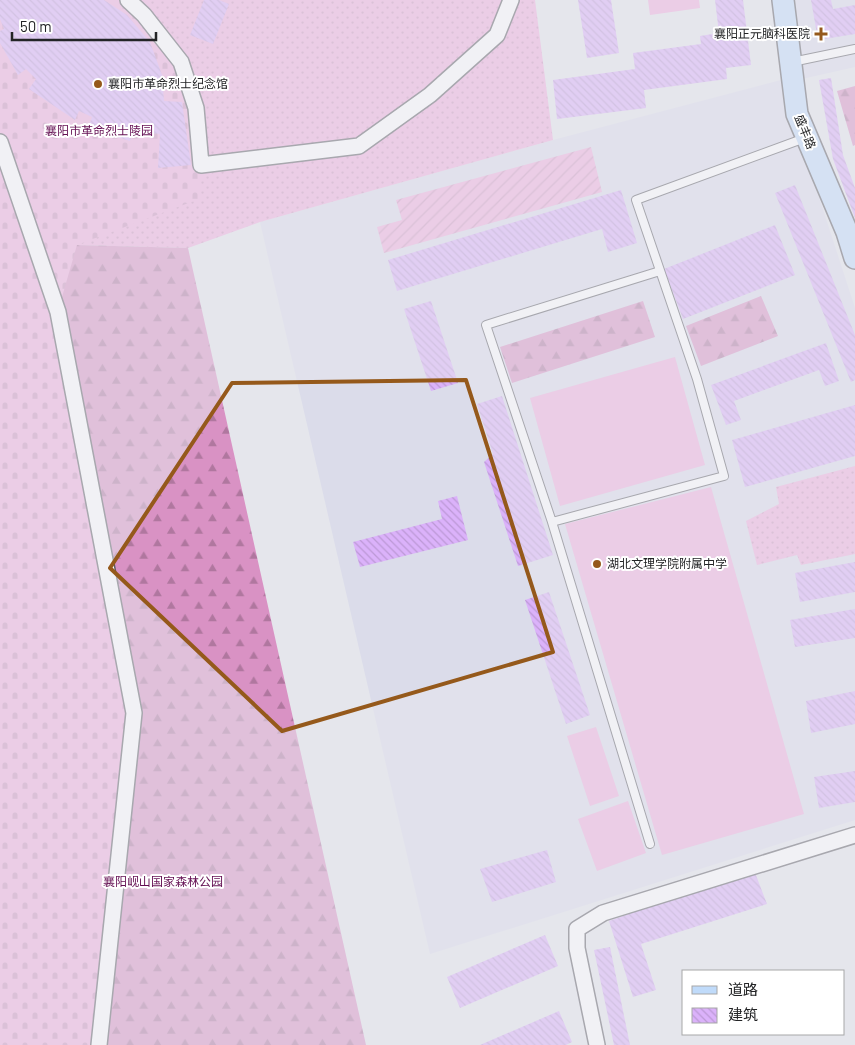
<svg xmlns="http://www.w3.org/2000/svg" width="855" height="1045" viewBox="0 0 855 1045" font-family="Barlow,'Noto Sans SC',sans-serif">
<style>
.built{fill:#dbdcea}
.grass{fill:url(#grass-dots)}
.forest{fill:url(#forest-firs)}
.cemetery{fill:url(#cemetery-stones)}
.garden{fill:url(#garden-furrows)}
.pitch{fill:#f1afdd}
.building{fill:url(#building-back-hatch)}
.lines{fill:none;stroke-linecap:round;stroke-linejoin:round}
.lane-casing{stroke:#5d5d63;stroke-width:10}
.street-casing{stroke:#5d5d63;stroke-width:18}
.secondary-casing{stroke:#5d5d63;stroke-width:24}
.lane{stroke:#fff;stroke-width:8}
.street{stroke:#fff;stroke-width:15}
.secondary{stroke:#c0dbfa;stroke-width:21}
.marked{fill:none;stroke:#95591b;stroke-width:4;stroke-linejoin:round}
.poi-dot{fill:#95591b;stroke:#fff;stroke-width:2}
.labels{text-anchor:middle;stroke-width:4;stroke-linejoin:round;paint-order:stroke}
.poi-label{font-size:12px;fill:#232426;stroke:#fff;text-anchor:start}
.park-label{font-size:12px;fill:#630e52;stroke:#fff}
.street-label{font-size:12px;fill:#232426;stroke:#fff}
</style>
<defs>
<pattern id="grass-dots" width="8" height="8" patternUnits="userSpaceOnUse" patternTransform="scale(1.25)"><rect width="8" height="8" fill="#f1afdd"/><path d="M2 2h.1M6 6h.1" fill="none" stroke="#ce96be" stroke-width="1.8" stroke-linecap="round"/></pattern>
<pattern id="forest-firs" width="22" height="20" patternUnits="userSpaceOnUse" patternTransform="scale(1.25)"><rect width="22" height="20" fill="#d992c4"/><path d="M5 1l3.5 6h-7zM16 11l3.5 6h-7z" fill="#b0779f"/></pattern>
<pattern id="cemetery-stones" width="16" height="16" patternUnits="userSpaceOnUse" patternTransform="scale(1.25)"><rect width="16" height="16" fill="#f1afdd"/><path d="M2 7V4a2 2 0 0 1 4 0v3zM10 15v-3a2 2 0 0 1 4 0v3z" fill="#ce96be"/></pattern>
<pattern id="garden-furrows" width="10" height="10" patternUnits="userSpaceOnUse" patternTransform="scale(1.25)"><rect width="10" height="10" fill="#f1afdd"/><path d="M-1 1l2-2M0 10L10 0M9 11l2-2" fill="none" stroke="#ce96be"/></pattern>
<pattern id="building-back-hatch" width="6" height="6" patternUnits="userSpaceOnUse" patternTransform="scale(1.25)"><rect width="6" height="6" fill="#dbb2fa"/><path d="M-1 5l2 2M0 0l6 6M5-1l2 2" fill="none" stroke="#bc99d6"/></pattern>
</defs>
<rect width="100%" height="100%" fill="#e5e6ec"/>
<path class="built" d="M783,0H855V67L793,81Z
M781,80L855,308V820L430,954L260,222L553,140Z"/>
<path class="grass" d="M0,0H535L553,140L260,222L188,248L77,245Z
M855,466V554L801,565L797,555L757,565L746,521L779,504L776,487Z"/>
<path class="forest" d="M855,86V145L853,146L837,91Z
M0,107L77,245L188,248L366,1045H0Z
M761,296L778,336L701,366L686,326Z
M643,301L655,337L512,383L500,347Z"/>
<path class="cemetery" d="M0,0H128L181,62L201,165L199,199L77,245L58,311L134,713L99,1045H0Z"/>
<path class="garden" d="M591,147L602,192L384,253L377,227L402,220L396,200Z"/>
<path class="pitch" d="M648,0H699L700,8L650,15Z
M675,357L705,465L560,506L530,398Z
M711,487L804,814L662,855L565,524Z
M596,727L619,796L590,806L567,736Z
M628,801L646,853L597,871L578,819Z"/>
<path class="building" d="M0,0H104L127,15L150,42L162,75L164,101L182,102L191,165L158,168L160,134L133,131L130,141L88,128L92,117L79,111L75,120L29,89L36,79L26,69L18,75L0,43V31L4,29L0,19Z
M204,0H219L229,4L213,44L190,35Z
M578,0H611L619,53L587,58Z
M715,0H743L751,65L726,68L727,79L644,90L646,108L557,119L553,80L635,69L633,53L701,44L700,36L719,33Z
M811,0H831L833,9L855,5V34L818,40Z
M831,78L843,155L855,188V218L833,159L819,80Z
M795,185L855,335V380L851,382L775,193Z
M621,190L637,243L608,252L602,229L397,291L388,260Z
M775,225L795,275L683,319L664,269Z
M431,301L458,383L431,391L404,309Z
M826,343L839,381L825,386L819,370L734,401L741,420L726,425L711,385Z
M502,396L553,555L518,566L484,462L493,454L477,404Z
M855,405V456L745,487L732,440Z
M457,496L468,540L360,567L353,542L442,519L438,501Z
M855,562V592L800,602L795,573Z
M549,592L590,715L566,724L525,600Z
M855,609V638L795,647L790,620Z
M855,691V724L811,733L806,701Z
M855,771V802L819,808L814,777Z
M547,850L556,882L492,902L480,869Z
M754,870L767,904L641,944L656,990L633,997L609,921Z
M545,935L558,966L460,1008L447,977Z
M610,947L630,1045H614L594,950Z
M559,1011L572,1042L566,1045H480Z"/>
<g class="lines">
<g class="lane-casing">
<path id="lane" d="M792,62L855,49
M660,271L486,325L552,522L724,476L697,379L636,200L805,138
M552,522L650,844"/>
</g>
<g class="street-casing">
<path id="street" d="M128,0L144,15L181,62L196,108L201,165L359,146L430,95L497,35L511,0
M0,142L58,312L134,713L99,1045
M597,1045L577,948V929L603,913L855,835"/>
</g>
<g class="secondary-casing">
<path id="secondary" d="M783,0L797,114L847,232L855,258"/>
</g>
<use href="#lane" class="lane"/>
<use href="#street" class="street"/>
<use href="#secondary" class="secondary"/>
</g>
<path d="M0 0H855V1045H0ZM466,380L553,652L282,731L110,568L232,383Z" fill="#e5e6ec" fill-opacity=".55" fill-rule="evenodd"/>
<path class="marked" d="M466,380L553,652L282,731L110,568L232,383Z"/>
<g class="poi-dot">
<path d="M818.5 26.5h5v5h5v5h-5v5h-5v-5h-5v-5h5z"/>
<circle cx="98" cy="84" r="5"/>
<circle cx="597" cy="564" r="5"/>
</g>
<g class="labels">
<g class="poi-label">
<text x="810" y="38" text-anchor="end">襄阳正元脑科医院</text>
<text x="108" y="88">襄阳市革命烈士纪念馆</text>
<text x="607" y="568">湖北文理学院附属中学</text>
</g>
<g class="park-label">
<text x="99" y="135">襄阳市革命烈士陵园</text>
<text x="163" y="886">襄阳岘山国家森林公园</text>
</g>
<g class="street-label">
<text transform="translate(805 132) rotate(68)" y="4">盛丰路</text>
</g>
</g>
<rect x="682" y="970" width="162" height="65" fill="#ffffff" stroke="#a7a7a8"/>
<rect x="692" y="986" width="25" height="8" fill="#c0dbfa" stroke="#a7a7a8"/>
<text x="728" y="995" font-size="15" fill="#232426">道路</text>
<rect x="692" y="1008" width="25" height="15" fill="url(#building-back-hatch)" stroke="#a7a7a8"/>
<text x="728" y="1020" font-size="15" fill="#232426">建筑</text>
<path d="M12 32v8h144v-8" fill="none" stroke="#232426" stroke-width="2.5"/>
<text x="20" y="32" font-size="15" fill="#232426" stroke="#ffffff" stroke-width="4" paint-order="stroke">50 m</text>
</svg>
